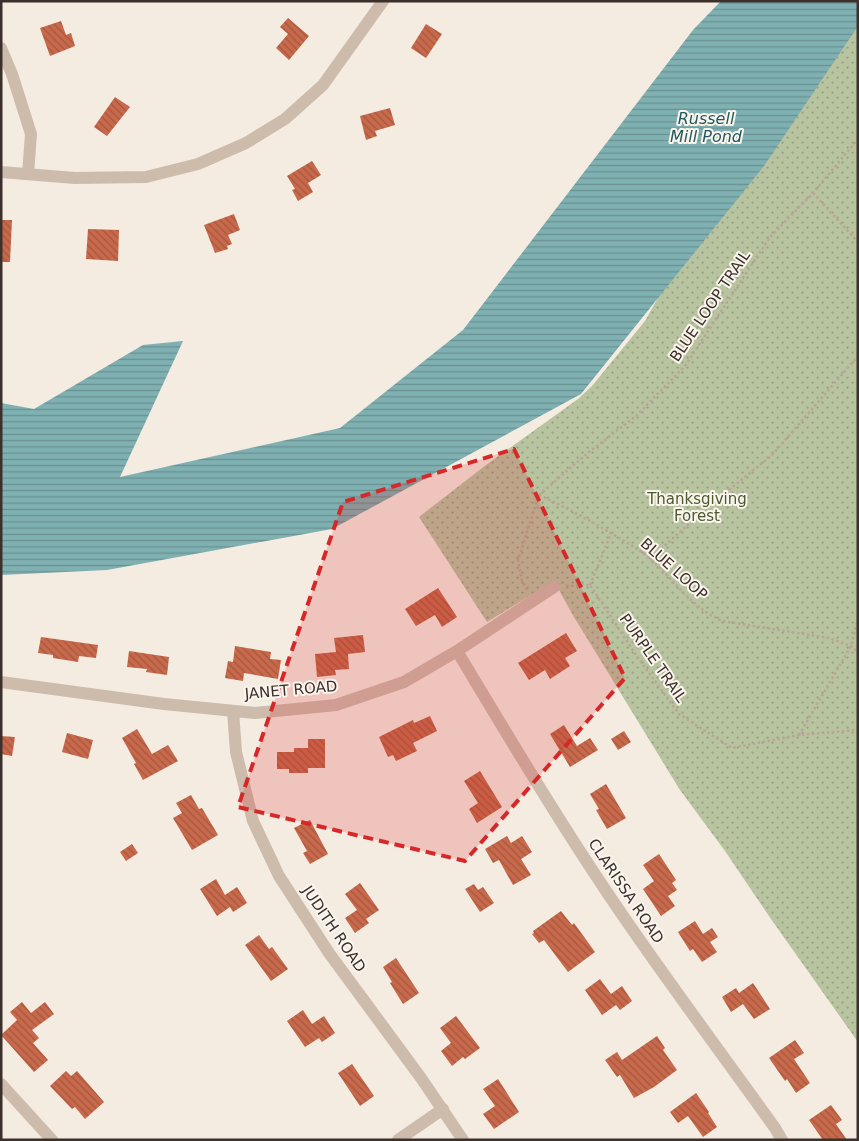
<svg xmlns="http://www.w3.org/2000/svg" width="859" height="1141" viewBox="0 0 859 1141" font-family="'DejaVu Sans',sans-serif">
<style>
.park{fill:url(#park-dots)}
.water{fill:url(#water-rules)}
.building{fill:url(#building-back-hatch)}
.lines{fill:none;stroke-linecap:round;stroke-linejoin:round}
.path{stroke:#b9a596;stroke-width:2.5;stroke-dasharray:2.5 2.5;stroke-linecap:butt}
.street{stroke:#cdbbac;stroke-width:12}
.marked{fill:#d62828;fill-opacity:0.2;stroke:#d62828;stroke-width:4;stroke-dasharray:10 6;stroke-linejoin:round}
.labels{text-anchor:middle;stroke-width:4;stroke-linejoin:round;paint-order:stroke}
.street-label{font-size:15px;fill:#3b302b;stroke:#fbf5ee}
.park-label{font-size:15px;fill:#4a5a2e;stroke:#fbf5ee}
.water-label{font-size:16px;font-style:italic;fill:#1f5a5e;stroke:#fbf5ee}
</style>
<defs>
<pattern id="park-dots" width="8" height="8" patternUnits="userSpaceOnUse" patternTransform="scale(1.25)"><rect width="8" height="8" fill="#b8c4a0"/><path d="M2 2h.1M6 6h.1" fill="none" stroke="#97a083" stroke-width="1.8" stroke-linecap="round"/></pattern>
<pattern id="water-rules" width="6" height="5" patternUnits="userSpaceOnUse" patternTransform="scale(1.25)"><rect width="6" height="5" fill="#7fb0b2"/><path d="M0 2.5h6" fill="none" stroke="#699091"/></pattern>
<pattern id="building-back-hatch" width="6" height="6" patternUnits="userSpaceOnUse" patternTransform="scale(1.25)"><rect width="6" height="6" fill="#c8694b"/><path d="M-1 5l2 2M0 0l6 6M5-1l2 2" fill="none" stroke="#a4573f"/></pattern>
</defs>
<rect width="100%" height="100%" fill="#f4ebe1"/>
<path class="park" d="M858,9V1042L771,919L725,851L680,790L574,617L554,581L487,622L419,517L486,465L578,399L592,386L645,321L663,289Z"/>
<path class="water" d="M721,1H858V26L764,166L581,394L332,529L107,570L1,575V403L34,409L143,345L183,341L120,477L340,428L463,330L693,30Z"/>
<path class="building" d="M288,18L309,36L289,60L276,48L288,34L280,27Z
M61,21L66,35L71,33L75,46L50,56L40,28Z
M426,24L442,34L426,58L411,48Z
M115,97L130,107L107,136L94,127Z
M390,108L395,125L375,131L377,136L366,140L360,116Z
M312,161L321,175L308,183L313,192L298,201L292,190L295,189L287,176Z
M234,214L240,230L228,235L232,244L227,246L228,249L215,253L204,225Z
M1,220H12L10,262H1Z
M88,229L119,230L118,261L86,259Z
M438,588L457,617L442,627L435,615L416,626L405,609Z
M566,633L577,651L565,658L570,666L550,679L545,670L529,680L518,663Z
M363,635L365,652L348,654L349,669L335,670L336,675L317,677L315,654L336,652L334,638Z
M41,637L98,645L96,658L79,656L78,662L53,658V655L38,653Z
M235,646L271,652L270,659L281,660L278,679L244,673L243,681L225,678L228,661L233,662Z
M129,651L169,657L167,675L146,672L147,669L127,667Z
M430,716L437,731L413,743L417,751L396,761L393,755L388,757L379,737L413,720L414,723Z
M564,725L577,746L590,738L598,750L570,767L550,734Z
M137,729L152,754L168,745L178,761L143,780L134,764L136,763L122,738Z
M624,731L631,742L618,750L611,739Z
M67,733L93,740L88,759L62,752Z
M1,736L15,737L12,756L1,754Z
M308,739H325V768H308V773H289V769H277V752H294V748H308Z
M480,771L502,807L477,823L469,809L478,803L464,781Z
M606,784L626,818L607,829L596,810L599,809L590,794Z
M191,795L199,809L202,808L218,835L192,850L173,818L182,813L176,803Z
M310,820L328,854L310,864L303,853L307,851L294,828Z
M507,836L511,843L522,836L532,852L521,859L531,875L513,885L499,860L493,863L485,849Z
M132,844L138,853L126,861L120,852Z
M659,854L676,880L672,883L677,890L668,896L675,906L661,916L643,889L654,881L643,865Z
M216,879L225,895L237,887L247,903L233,912L230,907L217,916L200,889Z
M360,883L379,910L366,919L369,923L355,933L345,918L357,910L345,894Z
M474,884L478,890L483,887L494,903L480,912L465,889Z
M561,911L572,925L574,923L595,952L568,972L544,940L539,943L532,934L534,933L533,931Z
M695,921L703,934L712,928L718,937L710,942L717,952L702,962L693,949L690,951L678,932Z
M259,935L269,949L272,947L288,969L271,981L245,945Z
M396,958L419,993L403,1004L390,983L392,982L383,967Z
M600,979L611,994L622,986L632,1001L620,1010L616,1005L602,1015L585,990Z
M753,983L770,1009L754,1019L743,1004L731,1012L722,997L736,988L739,993Z
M22,1002L31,1013L45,1002L54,1014L32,1030L39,1038L33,1043L48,1060L34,1072L1,1035L17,1020L10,1012Z
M303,1010L312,1024L324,1016L335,1033L322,1042L319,1038L305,1047L287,1021Z
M456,1016L480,1048L465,1059L463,1057L452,1066L441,1051L451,1043L440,1028Z
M657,1036L665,1048L663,1050L677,1070L654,1087L634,1098L620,1075L617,1077L605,1060L617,1052L622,1060Z
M795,1040L804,1053L794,1059L810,1083L796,1093L787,1079L785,1081L769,1058Z
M352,1064L374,1096L360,1106L338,1073Z
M66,1071L71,1076L77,1071L104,1102L85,1119L75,1107L72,1109L50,1086Z
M498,1079L519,1112L494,1129L483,1114L495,1106L483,1089Z
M696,1093L709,1112L708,1113L717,1127L703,1137L688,1116L678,1123L670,1112Z
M831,1105L842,1120L836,1124L847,1140H823L809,1120Z"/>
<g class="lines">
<path class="path" d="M813,193L858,242
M539,495C565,507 589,520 614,535C626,542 639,549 649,558C676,581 688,605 722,621L829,638L851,646L858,652
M650,559L703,511L773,454L858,356
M590,585L611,534
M566,586L590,585L636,655L679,714L732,748L799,735L858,730
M527,590L522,581L518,560L539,495L589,452L636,416L685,366L770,237L813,193L858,139
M799,735L851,646L858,619"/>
<path class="street" d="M1,48L12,74L31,134L28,174
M1,172L75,178L146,177L198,164L246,143L285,119L323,85L383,1
M457,651C513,744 568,837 630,926C677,994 727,1061 775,1128L782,1140
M1,682L164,704L255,713L336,705L404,682L457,651L554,587
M233,711L236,752L253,821L279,876L329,953L421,1078L463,1140
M1,1084L52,1140
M398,1140L443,1109"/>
</g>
<path class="marked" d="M514,449L625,678L465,861L238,807L343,502Z"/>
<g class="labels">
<g class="street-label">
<text transform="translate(710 306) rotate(-56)" y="5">BLUE LOOP TRAIL</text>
<text transform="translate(674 569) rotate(42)" y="5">BLUE LOOP</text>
<text transform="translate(653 658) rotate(55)" y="5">PURPLE TRAIL</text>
<text transform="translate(291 690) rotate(-5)" y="5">JANET ROAD</text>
<text transform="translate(626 891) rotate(56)" y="5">CLARISSA ROAD</text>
<text transform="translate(334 929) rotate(56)" y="5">JUDITH ROAD</text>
</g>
<g class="park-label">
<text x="697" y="504">Thanksgiving<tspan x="697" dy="17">Forest</tspan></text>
</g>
<g class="water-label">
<text x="706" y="124">Russell<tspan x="706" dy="18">Mill Pond</tspan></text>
</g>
</g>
<rect width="859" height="1141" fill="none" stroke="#3b302b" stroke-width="5"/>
</svg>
